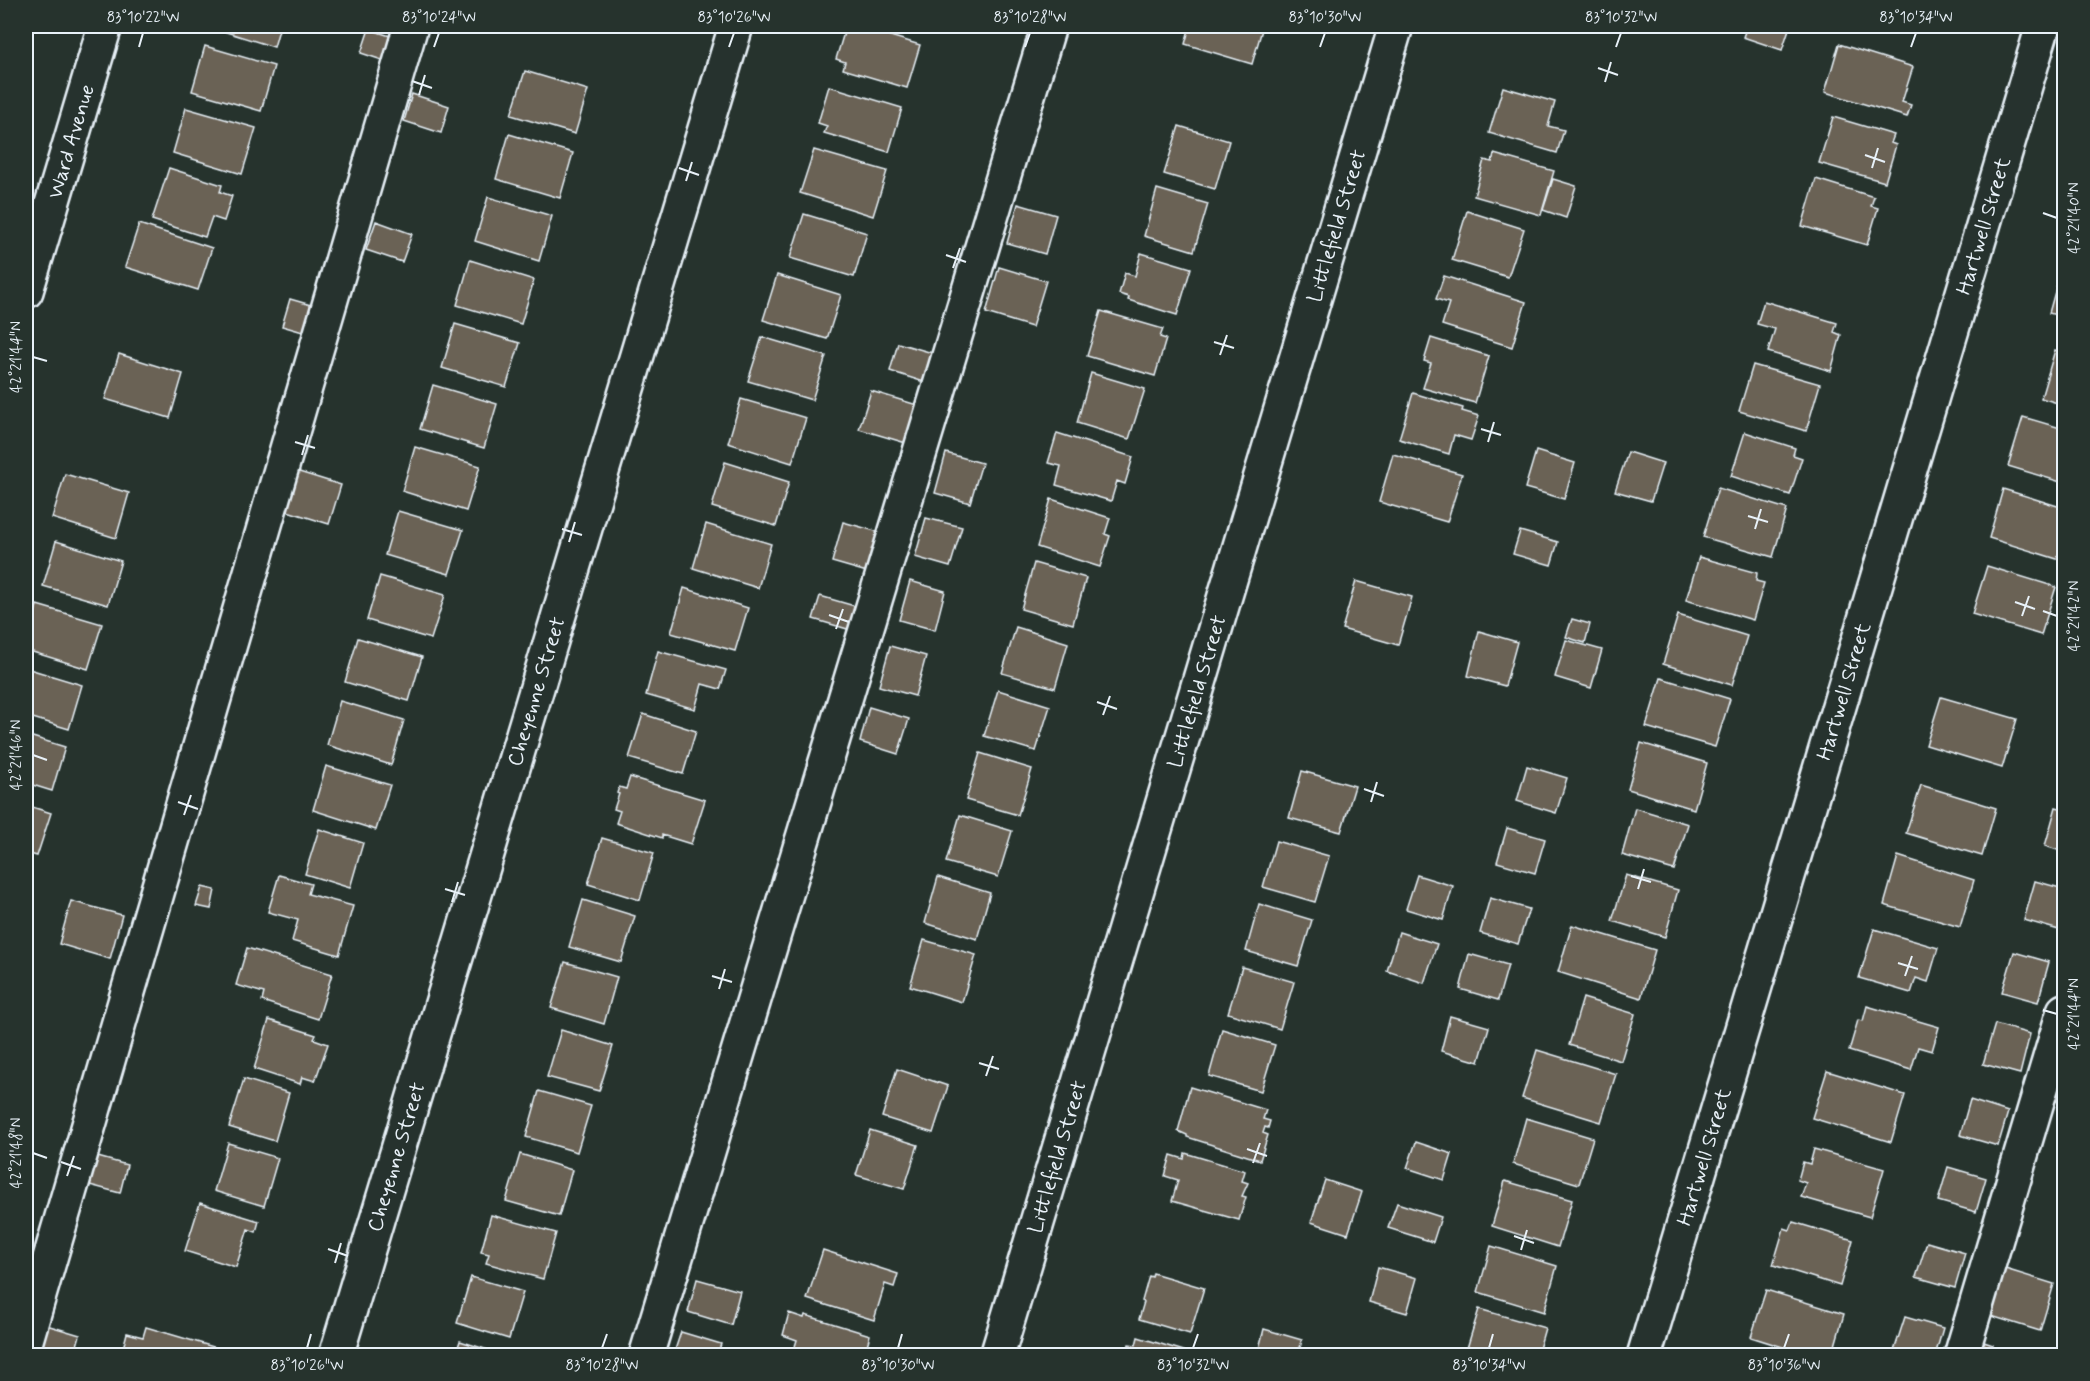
<svg xmlns="http://www.w3.org/2000/svg" width="2090" height="1381" viewBox="0 0 2090 1381" font-family="Mynerve,sans-serif">
<style>
.building{fill:#6b6254;stroke:#e8f1f8;stroke-width:1.5}
.lines{fill:none;stroke-linecap:round;stroke-linejoin:round}
.minor-casing{stroke:#e8f1f8;stroke-width:38}
.minor{stroke:#26332d;stroke-width:33}
.ticks{fill:none;stroke:#e8f1f8;stroke-width:2}
.labels{text-anchor:middle;stroke-width:4.5;stroke-linejoin:round;paint-order:stroke}
.street-label{font-size:21px;fill:#e8f1f8;stroke:#26332d}
.neatline{fill:none;stroke:#e8f1f8;stroke-width:2}
.ticks-label{font-size:15px;text-anchor:middle;fill:#e8f1f8}
</style>
<rect width="100%" height="100%" fill="#26332d"/>
<filter id="ink" filterUnits="userSpaceOnUse"><feTurbulence type="fractalNoise" baseFrequency=".0167" numOctaves="2"/><feDisplacementMap in="SourceGraphic" scale="12" xChannelSelector="R" yChannelSelector="G"/><feConvolveMatrix kernelMatrix="1 2 1 2 8 2 1 2 1" color-interpolation-filters="sRGB"/></filter>
<g filter="url(#ink)">
<path class="building" d="M210,26H280L274,47L210,27Z
M846,26H858L920,45L907,88L843,69L845,62L836,59Z
M1190,26H1263L1252,64L1185,44Z
M1747,26H1790L1782,50L1743,37Z
M369,29L393,37L385,61L361,53Z
M1839,44L1913,67L1902,102L1911,105L1907,117L1825,92Z
M205,46L274,66L261,111L192,91Z
M525,71L588,90L575,134L511,115Z
M829,86L902,108L889,152L824,133L827,126L818,123Z
M1503,87L1555,102L1548,126L1564,130L1557,153L1489,133Z
M412,94L449,106L441,133L404,121Z
M186,108L256,128L242,174L173,153Z
M1833,117L1894,135L1891,143L1896,145L1885,182L1819,163Z
M1179,126L1229,141L1215,189L1164,174Z
M509,134L573,153L560,198L496,179Z
M814,150L887,171L873,216L800,193Z
M1494,154L1554,171L1541,215L1474,196L1484,160L1492,162Z
M169,168L222,185L220,192L232,196L224,221L212,217L205,237L152,220Z
M1553,179L1576,186L1566,218L1543,210Z
M1816,179L1874,197L1871,206L1878,208L1867,245L1802,226Z
M1157,189L1208,204L1194,251L1144,236Z
M488,197L552,216L539,261L475,241Z
M1018,204L1056,215L1045,254L1007,243Z
M1467,211L1524,229L1508,277L1452,260Z
M804,214L867,233L854,277L790,258Z
M376,221L412,234L402,262L366,250Z
M139,224L212,248L198,290L125,267Z
M1141,253L1191,268L1177,315L1128,300L1129,297L1119,294L1125,273L1135,276Z
M470,260L534,280L521,324L457,305Z
M999,267L1046,281L1032,327L986,313Z
M2061,270L2064,271V317L2049,313Z
M777,275L841,295L827,339L763,320Z
M1444,276L1526,302L1512,347L1442,325L1449,303L1436,299Z
M290,299L311,305L303,332L282,326Z
M1764,301L1837,323L1834,332L1841,335L1831,371L1768,352L1775,329L1757,324Z
M1101,311L1163,329L1160,337L1166,339L1155,376L1087,356Z
M455,324L520,343L506,387L442,368Z
M762,337L826,356L812,400L748,381Z
M1431,338L1489,356L1475,403L1423,388L1431,363L1424,361Z
M898,343L936,354L927,383L890,371Z
M2055,350L2064,353V405L2041,398Z
M119,354L183,374L170,418L105,399Z
M1753,365L1820,384L1806,431L1739,411Z
M1091,373L1145,389L1129,439L1077,423Z
M433,385L497,404L484,448L420,429Z
M871,391L917,405L906,443L859,429Z
M1413,393L1463,408L1462,411L1479,416L1471,440L1454,435L1449,454L1399,439Z
M741,399L806,418L792,463L728,443Z
M2023,417L2064,429V483L2008,466Z
M1745,432L1795,448L1793,455L1802,458L1790,495L1731,476Z
M1057,433L1133,457L1125,484L1117,481L1111,501L1056,485L1061,466L1048,463Z
M415,447L480,466L466,511L402,491Z
M1536,451L1575,463L1564,499L1525,488Z
M1628,452L1663,463L1651,501L1615,491Z
M946,453L982,463L970,503L935,493Z
M1393,454L1462,474L1447,522L1379,502Z
M725,462L789,482L776,526L712,507Z
M296,471L341,485L329,524L284,510Z
M65,474L129,493L116,538L52,518Z
M1718,488L1787,509L1773,557L1703,537Z
M2003,489L2064,508V535L2057,559L1989,538Z
M1051,499L1110,518L1105,534L1110,536L1100,567L1037,547Z
M398,511L463,530L449,574L385,555Z
M926,518L962,527L950,567L915,557Z
M843,522L879,532L867,572L832,562Z
M706,524L771,544L758,588L693,568Z
M1520,531L1558,542L1551,565L1513,554Z
M56,541L121,561L108,605L43,586Z
M1699,557L1757,573L1756,581L1764,583L1753,620L1686,600Z
M1034,563L1086,578L1073,624L1021,609Z
M1987,566L2056,587L2041,635L1972,614Z
M380,576L445,595L431,639L367,620Z
M910,581L945,591L935,630L899,620Z
M1356,581L1412,597L1398,645L1342,629Z
M684,588L748,608L735,651L671,633Z
M820,596L858,607L851,630L813,619Z
M37,605L102,624L88,669L26,650Z
M1678,615L1747,636L1732,685L1663,664Z
M1572,619L1590,624L1585,643L1566,637Z
M1016,627L1068,643L1055,688L1002,673Z
M1479,631L1517,642L1505,686L1468,676Z
M358,638L422,657L409,701L345,682Z
M1566,640L1602,650L1591,688L1555,677Z
M890,646L926,656L915,696L879,686Z
M658,651L726,670L720,689L702,684L695,709L646,695Z
M26,668L82,685L69,729L26,716Z
M1661,678L1730,699L1715,747L1646,727Z
M998,690L1050,706L1036,751L984,736Z
M1941,697L2017,719L2002,768L1926,745Z
M340,701L404,720L391,765L327,745Z
M869,707L909,719L898,754L860,742Z
M643,714L696,731L683,774L629,758Z
M26,735L65,747L52,791L26,783Z
M1641,743L1707,763L1694,809L1628,789Z
M980,753L1032,769L1018,815L966,800Z
M326,766L390,785L376,830L313,810Z
M1527,766L1567,778L1556,813L1517,801Z
M1302,771L1355,786L1341,832L1289,818Z
M630,777L705,800L691,844L662,835V838L616,823L620,811L614,809L619,794L617,793L619,787L626,789Z
M1921,785L1996,808L1982,856L1906,833Z
M26,805L51,813L37,856L26,853Z
M2056,807L2064,809V852L2045,846Z
M1635,808L1688,824L1674,870L1622,855Z
M960,815L1012,831L998,877L946,862Z
M1507,828L1545,839L1535,873L1497,862Z
M319,829L363,843L350,888L305,874Z
M602,838L654,853L640,900L588,884Z
M1276,841L1329,856L1315,902L1263,887Z
M1898,856L1974,880L1960,927L1884,905Z
M279,875L311,884L308,894L353,906L339,955L292,941L298,920L268,912Z
M1417,875L1453,886L1443,920L1406,909Z
M1626,875L1678,890L1665,937L1612,921Z
M938,877L990,893L977,939L925,923Z
M2035,881L2064,889V912L2059,930L2024,920Z
M202,887L215,890L211,909L196,906Z
M1490,898L1529,909L1518,944L1480,933Z
M583,900L635,916L621,962L569,947Z
M71,901L122,915L110,959L59,944Z
M1259,904L1312,920L1298,966L1246,951Z
M1572,925L1655,950L1641,998L1558,972Z
M1874,929L1938,948L1928,982L1916,978L1911,993L1859,978Z
M1399,932L1437,944L1424,983L1387,971Z
M924,940L976,955L962,1002L910,986Z
M247,948L332,974L318,1019L262,1001L264,993L236,985Z
M2014,952L2049,962L2038,1002L2002,992Z
M1469,954L1508,965L1498,1000L1460,989Z
M565,962L617,977L604,1024L551,1008Z
M1242,967L1294,982L1280,1029L1228,1013Z
M1583,998L1635,1014L1621,1061L1569,1045Z
M1867,1006L1939,1027L1932,1051L1918,1047L1911,1070L1849,1051L1858,1020L1863,1021Z
M1450,1016L1489,1027L1479,1062L1441,1051Z
M269,1020L316,1035L314,1039L328,1044L315,1081L302,1077L300,1084L254,1069Z
M1995,1024L2030,1034L2020,1074L1983,1064Z
M1222,1029L1275,1045L1261,1091L1209,1076Z
M561,1030L613,1046L599,1091L547,1077Z
M1537,1050L1616,1074L1601,1122L1522,1098Z
M2064,1060V1104L2051,1099Z
M897,1069L948,1086L933,1133L882,1117Z
M1827,1071L1905,1095L1891,1142L1812,1118Z
M244,1079L289,1093L275,1141L229,1127Z
M1190,1087L1266,1110L1263,1119L1270,1121L1268,1128L1265,1127L1263,1133L1268,1135L1260,1160L1187,1137V1135L1178,1131Z
M539,1091L591,1106L577,1152L526,1137Z
M1970,1100L2008,1112L1998,1146L1960,1135Z
M1526,1118L1593,1138L1579,1184L1513,1164Z
M870,1130L918,1145L904,1189L856,1175Z
M1416,1142L1452,1154L1444,1180L1407,1168Z
M228,1143L278,1158L264,1206L214,1191Z
M1814,1149L1884,1169L1870,1217L1801,1197L1806,1183L1798,1180L1803,1162L1810,1164Z
M1185,1153L1245,1171L1242,1181L1248,1183L1242,1196L1246,1197L1239,1220L1172,1201L1178,1180L1165,1176L1171,1155L1184,1159Z
M520,1154L572,1170L559,1216L506,1201Z
M94,1156L127,1165L120,1193L86,1184Z
M1948,1167L1986,1178L1976,1212L1938,1201Z
M1325,1180L1362,1192L1348,1234L1311,1222Z
M1505,1181L1572,1200L1558,1247L1492,1226Z
M200,1203L259,1221L256,1232L248,1229L236,1267L185,1251Z
M1397,1203L1441,1217L1433,1242L1388,1228Z
M491,1215L556,1233L543,1279L486,1263L489,1254L481,1252Z
M1793,1222L1853,1240L1840,1286L1773,1265L1784,1228L1790,1230Z
M1927,1242L1965,1253L1955,1288L1916,1277Z
M1491,1246L1557,1266L1544,1312L1478,1292Z
M823,1250L898,1274L894,1287L885,1284L874,1320L807,1299Z
M1378,1267L1417,1278L1407,1313L1369,1302Z
M2002,1268L2054,1284L2040,1331L1988,1315Z
M1153,1273L1204,1288L1190,1334L1139,1319L1144,1302L1142,1301L1149,1276L1152,1277Z
M471,1277L523,1292L509,1339L457,1323Z
M697,1279L740,1291L731,1325L688,1312Z
M1766,1290L1844,1314L1832,1356H1811L1751,1337Z
M1479,1309L1545,1328L1537,1356L1465,1355Z
M789,1313L804,1318L805,1315L870,1335L864,1356H792L797,1340L783,1335Z
M1905,1317L1943,1328L1935,1356H1908L1894,1351Z
M43,1324L80,1335L74,1356H34Z
M146,1327L217,1348L215,1356H121L127,1333L143,1337Z
M1264,1329L1302,1340L1298,1356H1257Z
M681,1332L721,1344L717,1356H673Z
M1138,1337L1184,1351L1183,1356L1127,1354L1129,1344L1136,1345Z
M460,1341L507,1356H455Z
M1984,1342L1993,1345L1990,1356H1979Z"/>
<g class="lines">
<g class="minor-casing">
<g id="minor">
<path id="s1" d="M26,291L105,26"/>
<path d="M26,1340L411,26"/>
<path id="s2" d="M336,1356L736,26"/>
<path d="M646,1356L1049,26"/>
<path id="s3" d="M997,1356L1396,26"/>
<path id="s4" d="M1644,1356L2043,26"/>
<path d="M1961,1356L2064,1011"/>
</g>
</g>
<use href="#minor" class="minor"/>
</g>
</g>
<path class="ticks" d="M139,47L143,33M434,47L439,33M729,47L734,33M1025,47L1030,33M1320,47L1325,33M1616,47L1621,33M1911,47L1916,33M1598,68L1618,75M412,81L432,88M1605,82L1611,62M419,95L425,75M1865,155L1885,162M679,168L699,175M1872,168L1878,148M686,181L692,162M2043,213L2057,218M946,255L966,262M953,268L960,248M1214,342L1234,348M1220,355L1227,335M33,357L47,361M1481,429L1501,435M295,442L315,448M1488,442L1494,422M302,455L308,435M1748,516L1768,522M562,529L582,535M1755,529L1761,509M569,542L575,522M2015,602L2035,609M2043,611L2057,616M829,615L849,622M2022,616L2029,596M836,629L843,609M1097,702L1117,709M1103,715L1110,696M33,755L47,760M1364,789L1384,796M178,802L198,809M1371,802L1377,782M184,815L191,795M1631,876L1651,882M445,889L465,895M1638,889L1644,869M452,902L458,882M1898,963L1918,969M712,976L732,982M1905,976L1912,956M719,989L725,969M2043,1010L2057,1014M979,1063L999,1069M986,1076L993,1056M1247,1149L1267,1156M33,1153L47,1158M61,1162L81,1169M1253,1163L1260,1143M67,1176L74,1156M1514,1236L1534,1243M328,1249L348,1256M1521,1250L1527,1230M335,1263L341,1243M307,1348L311,1334M602,1348L607,1334M898,1348L902,1334M1193,1348L1198,1334M1489,1348L1493,1334M1784,1348L1789,1334"/>
<g class="labels">
<g class="street-label">
<text dy="7" stroke="none"><textPath href="#s1" startOffset="156">Ward Avenue</textPath></text>
<text dy="7" stroke="none"><textPath href="#s3" startOffset="1180">Littlefield Street</textPath></text>
<text dy="7" stroke="none"><textPath href="#s4" startOffset="1180">Hartwell Street</textPath></text>
<text dy="7" stroke="none"><textPath href="#s2" startOffset="694">Cheyenne Street</textPath></text>
<text dy="7" stroke="none"><textPath href="#s3" startOffset="694">Littlefield Street</textPath></text>
<text dy="7" stroke="none"><textPath href="#s4" startOffset="694">Hartwell Street</textPath></text>
<text dy="7" stroke="none"><textPath href="#s2" startOffset="208">Cheyenne Street</textPath></text>
<text dy="7" stroke="none"><textPath href="#s3" startOffset="208">Littlefield Street</textPath></text>
<text dy="7" stroke="none"><textPath href="#s4" startOffset="208">Hartwell Street</textPath></text>
</g>
</g>
<rect width="2090" height="1381" fill="none" stroke="#26332d" stroke-width="66"/>
<rect x="33" y="33" width="2024" height="1315" class="neatline"/>
<g class="ticks-label">
<text x="143" y="22">83°10'22"W</text>
<text x="439" y="22">83°10'24"W</text>
<text x="734" y="22">83°10'26"W</text>
<text x="1030" y="22">83°10'28"W</text>
<text x="1325" y="22">83°10'30"W</text>
<text x="1621" y="22">83°10'32"W</text>
<text x="1916" y="22">83°10'34"W</text>
<text transform="translate(2074 218) rotate(-90)" y="5">42°21'40"N</text>
<text transform="translate(16 357) rotate(-90)" y="5">42°21'44"N</text>
<text transform="translate(2074 616) rotate(-90)" y="5">42°21'42"N</text>
<text transform="translate(16 755) rotate(-90)" y="5">42°21'46"N</text>
<text transform="translate(2074 1014) rotate(-90)" y="5">42°21'44"N</text>
<text transform="translate(16 1153) rotate(-90)" y="5">42°21'48"N</text>
<text x="307" y="1370">83°10'26"W</text>
<text x="602" y="1370">83°10'28"W</text>
<text x="898" y="1370">83°10'30"W</text>
<text x="1193" y="1370">83°10'32"W</text>
<text x="1489" y="1370">83°10'34"W</text>
<text x="1784" y="1370">83°10'36"W</text>
</g>
</svg>
